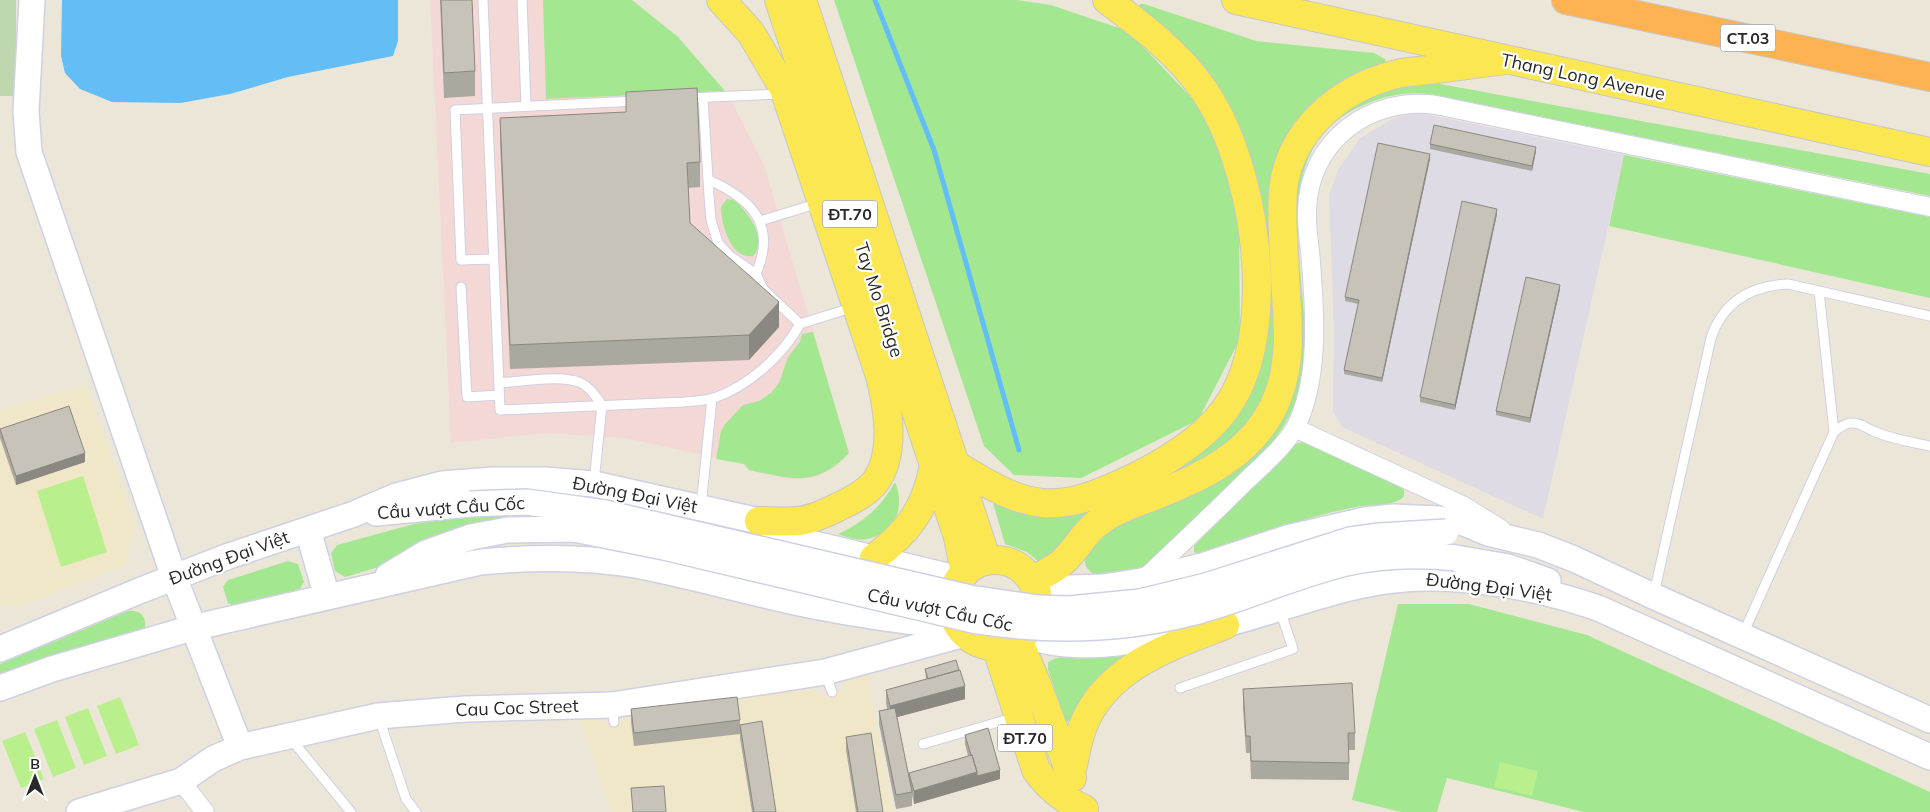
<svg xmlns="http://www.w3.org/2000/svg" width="1930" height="812" viewBox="0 0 1930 812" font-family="Mulish,sans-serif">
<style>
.industrial{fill:#dedbe4}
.education{fill:#efe7c7}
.medical{fill:#f4d8d5}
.green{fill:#a4e791}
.cemetery{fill:#bed7af}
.pitch{fill:#b9ef8c}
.water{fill:#64bef6}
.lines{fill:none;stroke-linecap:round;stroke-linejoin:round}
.stream{stroke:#64bef6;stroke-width:5}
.lane-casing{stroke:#ced0e3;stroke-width:11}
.street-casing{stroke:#ced0e3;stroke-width:20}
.secondary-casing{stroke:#ced0e3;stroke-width:28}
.primary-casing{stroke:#c7c7c7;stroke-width:30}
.highway-casing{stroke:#c7c7c7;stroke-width:30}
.lane{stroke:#fff;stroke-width:9}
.street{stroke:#fff;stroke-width:18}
.secondary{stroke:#fff;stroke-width:25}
.primary{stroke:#fae751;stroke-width:28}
.highway{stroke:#ffb251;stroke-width:28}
.secondary-bridge-casing{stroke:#ced0e3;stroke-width:28;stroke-linecap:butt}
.secondary-bridge{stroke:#fff;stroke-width:25}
.wall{fill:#aba89f}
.shaded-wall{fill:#8b8882}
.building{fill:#c7c3b9;stroke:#8b8882}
.labels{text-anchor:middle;stroke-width:4.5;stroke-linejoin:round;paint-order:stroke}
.shield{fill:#fff;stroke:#696969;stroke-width:1}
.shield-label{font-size:16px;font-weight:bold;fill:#292929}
.street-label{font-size:18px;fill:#292929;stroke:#fff}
</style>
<rect width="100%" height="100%" fill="#ece6d9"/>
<path class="industrial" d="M1407,114H1425L1624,155L1543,519L1342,427L1333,411L1334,331L1329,195L1338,170L1360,138L1392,119Z"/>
<path class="education" d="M86,385L135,525L126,565L20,606L0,605V410Z
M867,675L893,812H611L580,721L598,718L608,723L623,720L630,711L807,686L819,695L843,690L848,679Z"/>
<path class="medical" d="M430,0H632L678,37L729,96L764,165L849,453L837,466L817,477L794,480L749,470L744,464L625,438L546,433L451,443Z"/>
<path class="green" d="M543,0H632L678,37L725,91L546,99Z
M834,0H1017L1051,5L1128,31L1207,114L1239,213L1240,339L1198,420L1081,478L1014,475L984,446Z
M1140,4H1144L1256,41L1374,53L1385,59L1386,63C1355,68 1323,90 1303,113C1297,121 1292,131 1287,140L1277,357L1266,397L1238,441L1053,561L1039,562L1027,552L1005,544L993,503L994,501L1021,510L1212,443L1232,424L1246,403L1258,377L1266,346L1269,317L1262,210L1138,8Z
M1413,79L1930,174V196L1430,94C1403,91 1382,96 1357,108C1257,157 1317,291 1303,376C1298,407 1280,435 1260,458L1150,563L1140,568L1100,576L1093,574L1086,567L1084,558L1104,533L1267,438L1292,178L1334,111Z
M1624,155L1930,217V298L1609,226Z
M727,199L734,200C747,211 769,239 753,256C731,260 721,224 721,207Z
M813,332L849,453C816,488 791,479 749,470L744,464L716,459L721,431L725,424L743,405L759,401L771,393L779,383L788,357L800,342L802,334Z
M1305,441L1400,484L1404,491V496C1396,507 1369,504 1356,507C1303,517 1251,537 1200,555L1194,552V546L1293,445Z
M895,482C906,507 895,535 866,539C857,541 847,537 838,534C864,522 881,507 895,482Z
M495,512L544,515V518L345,577L335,571L331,553L337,545L414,524Z
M288,561L298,564L304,582L300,589L236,607L228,603L223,587L228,580Z
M1398,604H1469L1587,635L1930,792V812H1584L1447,778L1437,812H1401L1352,800Z
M128,611C142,609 148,619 144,631L37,660L0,675V664Z
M1128,654L1131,655L1070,723L1066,721L1048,670V662L1056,658Z"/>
<path class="cemetery" d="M0,0H16V96H0Z"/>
<path class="pitch" d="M83,476L107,552L61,567L37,491Z
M120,697L139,745L116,754L97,706Z
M88,708L107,756L84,765L65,717Z
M57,720L76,768L53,777L34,729Z
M25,732L44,779L21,788L2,741Z
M1500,762L1538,771L1532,796L1494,787Z"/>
<path class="water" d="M62,0H398V41L393,56L288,77L230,94L181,103L112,102L80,89L65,73L61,56Z"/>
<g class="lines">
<path class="stream" d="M875,0L934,150L1019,450"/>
<g class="lane-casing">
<path id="lane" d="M483,0L500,410L684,402C694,401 705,401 714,398C749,386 783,355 800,324L854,307
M522,0L526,106
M687,98L781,94
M703,98L709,196L711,220L718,243L730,256L756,274L763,289L800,324
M709,180C752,199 777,225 756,274
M760,221L819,203
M493,259L461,260L455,110L636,101
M461,287L467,397L499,395
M1819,291L1834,432
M499,383C520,382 562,374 581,383C590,387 596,397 602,405L594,482
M701,507L712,398
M1654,594L1711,338C1723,302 1750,286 1788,284L1930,316
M1743,634L1834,432C1839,428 1845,423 1851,423C1860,422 1866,428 1873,431C1891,439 1911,442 1930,446
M825,673L832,692
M1180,688L1293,649L1280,610
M612,705L614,722
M379,718L406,799L416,812
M291,739L351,812
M923,744L1016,717"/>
</g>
<g class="street-casing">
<path id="street" d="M1295,428L1464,506L1501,529
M1143,580C1178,547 1213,514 1247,480C1265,463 1289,443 1299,420C1319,372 1315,313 1311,263C1310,245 1306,227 1307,210C1309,140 1371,96 1436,105L1930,207
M181,781L205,812"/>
</g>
<g class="secondary-casing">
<path id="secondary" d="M32,0L26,111L29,152L174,577L240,747
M376,513L470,504
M308,530L327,597
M1456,558L1508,567L1548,581
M388,576L426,553L471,537
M1036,589L1103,587L1142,581L1202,566L1287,538L1365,520L1393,517L1439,519L1464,523L1488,533L1538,545L1574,559L1653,596L1930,720
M1024,635C1059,648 1096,646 1132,641C1164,637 1195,633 1226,624C1279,610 1331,589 1386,581C1453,571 1536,587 1598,608L1930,757
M0,649L139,591L229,556L354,514L396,496L442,484L493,480H545L594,484L643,495L759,521L790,538L959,579
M0,688L52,669L192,628L480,562C532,557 583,556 635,565C693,576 751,593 809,605C859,615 908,622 959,627
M79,812L181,781L213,759L240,747L378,716L465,709L612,705L825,672L965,634"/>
</g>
<g class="primary-casing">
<path id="primary" d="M721,0L751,33L784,89L880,376C888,408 896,452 876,481C867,493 851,501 838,507C826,513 811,520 798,521C785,522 772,521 759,521
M779,0L958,537L965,573
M802,0L987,561
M1236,0L1930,152
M956,465C1030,511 1054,516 1133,478C1170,460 1211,435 1232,399C1279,320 1254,162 1203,89C1178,53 1142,26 1107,0
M874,558C908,532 926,509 934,465
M952 603a43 43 0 1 1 86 0a43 43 0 1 1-86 0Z
M1032,580C1047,573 1061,566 1071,553C1079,544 1086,532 1095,525C1110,512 1130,505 1149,498C1202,477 1256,454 1278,396C1293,357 1287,317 1285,276C1284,248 1281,219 1283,191C1289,130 1340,88 1397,74C1410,71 1424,71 1437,69C1460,66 1482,63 1505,60
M1018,640L1034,677L1072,778
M996,646L1036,770C1050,789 1063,799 1084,809
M1071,774C1075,758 1077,741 1083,726C1106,667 1171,646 1225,625"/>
</g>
<g class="highway-casing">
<path id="highway" d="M1566,0L1930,77"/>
</g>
<use href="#lane" class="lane"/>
<use href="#street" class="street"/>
<use href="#secondary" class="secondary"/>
<use href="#primary" class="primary"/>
<use href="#highway" class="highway"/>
<g class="secondary-bridge-casing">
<path id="secondary-bridge" d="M470,504L527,502L605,513L970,598L1038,608L1069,609L1140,602L1206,586L1350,540L1380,536L1446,532
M471,537L508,530L574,529L664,547L977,621C1049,632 1120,631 1191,613C1244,599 1293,576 1346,563C1382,555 1420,554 1456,558"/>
</g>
<use href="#secondary-bridge" class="secondary-bridge"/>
</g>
<path class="wall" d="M440,0H472L475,71V96L444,98Z
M626,92L700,162V187L688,188L690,223L779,327L749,360L510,369L500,143V118L626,112Z
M1430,144L1536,151L1532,171L1430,149Z
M1430,159L1382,382L1344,374V370L1358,304L1345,301V297Z
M1497,214L1455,410L1420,402V397Z
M1560,289L1530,423L1496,415V411Z
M0,429L85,462L16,485L0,438Z
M925,669L965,699L897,717L909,779V773L968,756L965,744V735L1000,779L914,804L912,795V806L896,809L879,724V711L887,709L886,703V690L926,679Z
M1243,689L1355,733V750H1349V780L1251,779L1250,753H1246L1243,707Z
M631,709L740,720V734L634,746L631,722Z
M740,725L776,812H752L740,738Z
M846,737L883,812H856L846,750Z"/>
<path class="shaded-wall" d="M1536,147V151L1532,171V166Z
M1430,154V159L1382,382V378Z
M1497,209V214L1455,410V405Z
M1560,285V289L1530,423V418Z
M779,302V327L749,360V335Z
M85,453V462L16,485V476Z
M965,686V699L890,719V706Z
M1000,770V779L914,804V791L977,772Z"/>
<path class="building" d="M441,0H472L475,71L444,73Z
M697,88L700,162L687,163L690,223L779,302L749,335L510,345L500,118L626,112V92Z
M1434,125L1536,147L1532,166L1430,144Z
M1378,143L1430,154L1382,378L1344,370L1359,300L1345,297Z
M1462,201L1497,209L1455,405L1420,397Z
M1526,277L1560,285L1530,418L1496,411Z
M69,406L85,453L16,476L0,429Z
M956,660L959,670L928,679L925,669Z
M960,670L965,686L890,706L886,690Z
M1352,683L1355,733H1348L1349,763L1251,761L1250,736H1246L1243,689Z
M737,697L740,720L634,733L631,709Z
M895,708L912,792L896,795L879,711Z
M762,721L776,812H754L740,725Z
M988,728L1000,770L977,776V772L972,755H971L965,735Z
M871,733L883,812H858L846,737Z
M972,755L977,772L914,791L909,773Z
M664,786L666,812H633L631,788Z"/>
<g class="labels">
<g class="shield">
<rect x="1720.5" y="24.5" width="55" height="27" rx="4"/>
<rect x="822.5" y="200.5" width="55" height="27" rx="4"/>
<rect x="997.5" y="724.5" width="55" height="27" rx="4"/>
</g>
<g class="shield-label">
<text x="1748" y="44">CT.03</text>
<text x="850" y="220">ĐT.70</text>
<text x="1025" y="744">ĐT.70</text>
</g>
<g class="street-label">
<text transform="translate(1583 77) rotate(12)" y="6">Thang Long Avenue</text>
<text transform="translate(879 300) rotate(72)" y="6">Tay Mo Bridge</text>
<text transform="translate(635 495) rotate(11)" y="6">Đường Đại Việt</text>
<text transform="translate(451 508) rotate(-4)" y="6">Cầu vượt Cầu Cốc</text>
<text transform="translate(229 558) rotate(-20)" y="6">Đường Đại Việt</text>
<text transform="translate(1489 587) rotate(7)" y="6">Đường Đại Việt</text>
<text transform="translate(940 610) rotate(12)" y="6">Cầu vượt Cầu Cốc</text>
<text transform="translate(517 708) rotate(-2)" y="6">Cau Coc Street</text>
</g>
</g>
<g transform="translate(35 777)" stroke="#ffffff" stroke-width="4" paint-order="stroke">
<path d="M0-4L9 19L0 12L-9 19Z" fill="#292929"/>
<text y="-8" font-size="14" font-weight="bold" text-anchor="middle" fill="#292929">B</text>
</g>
</svg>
